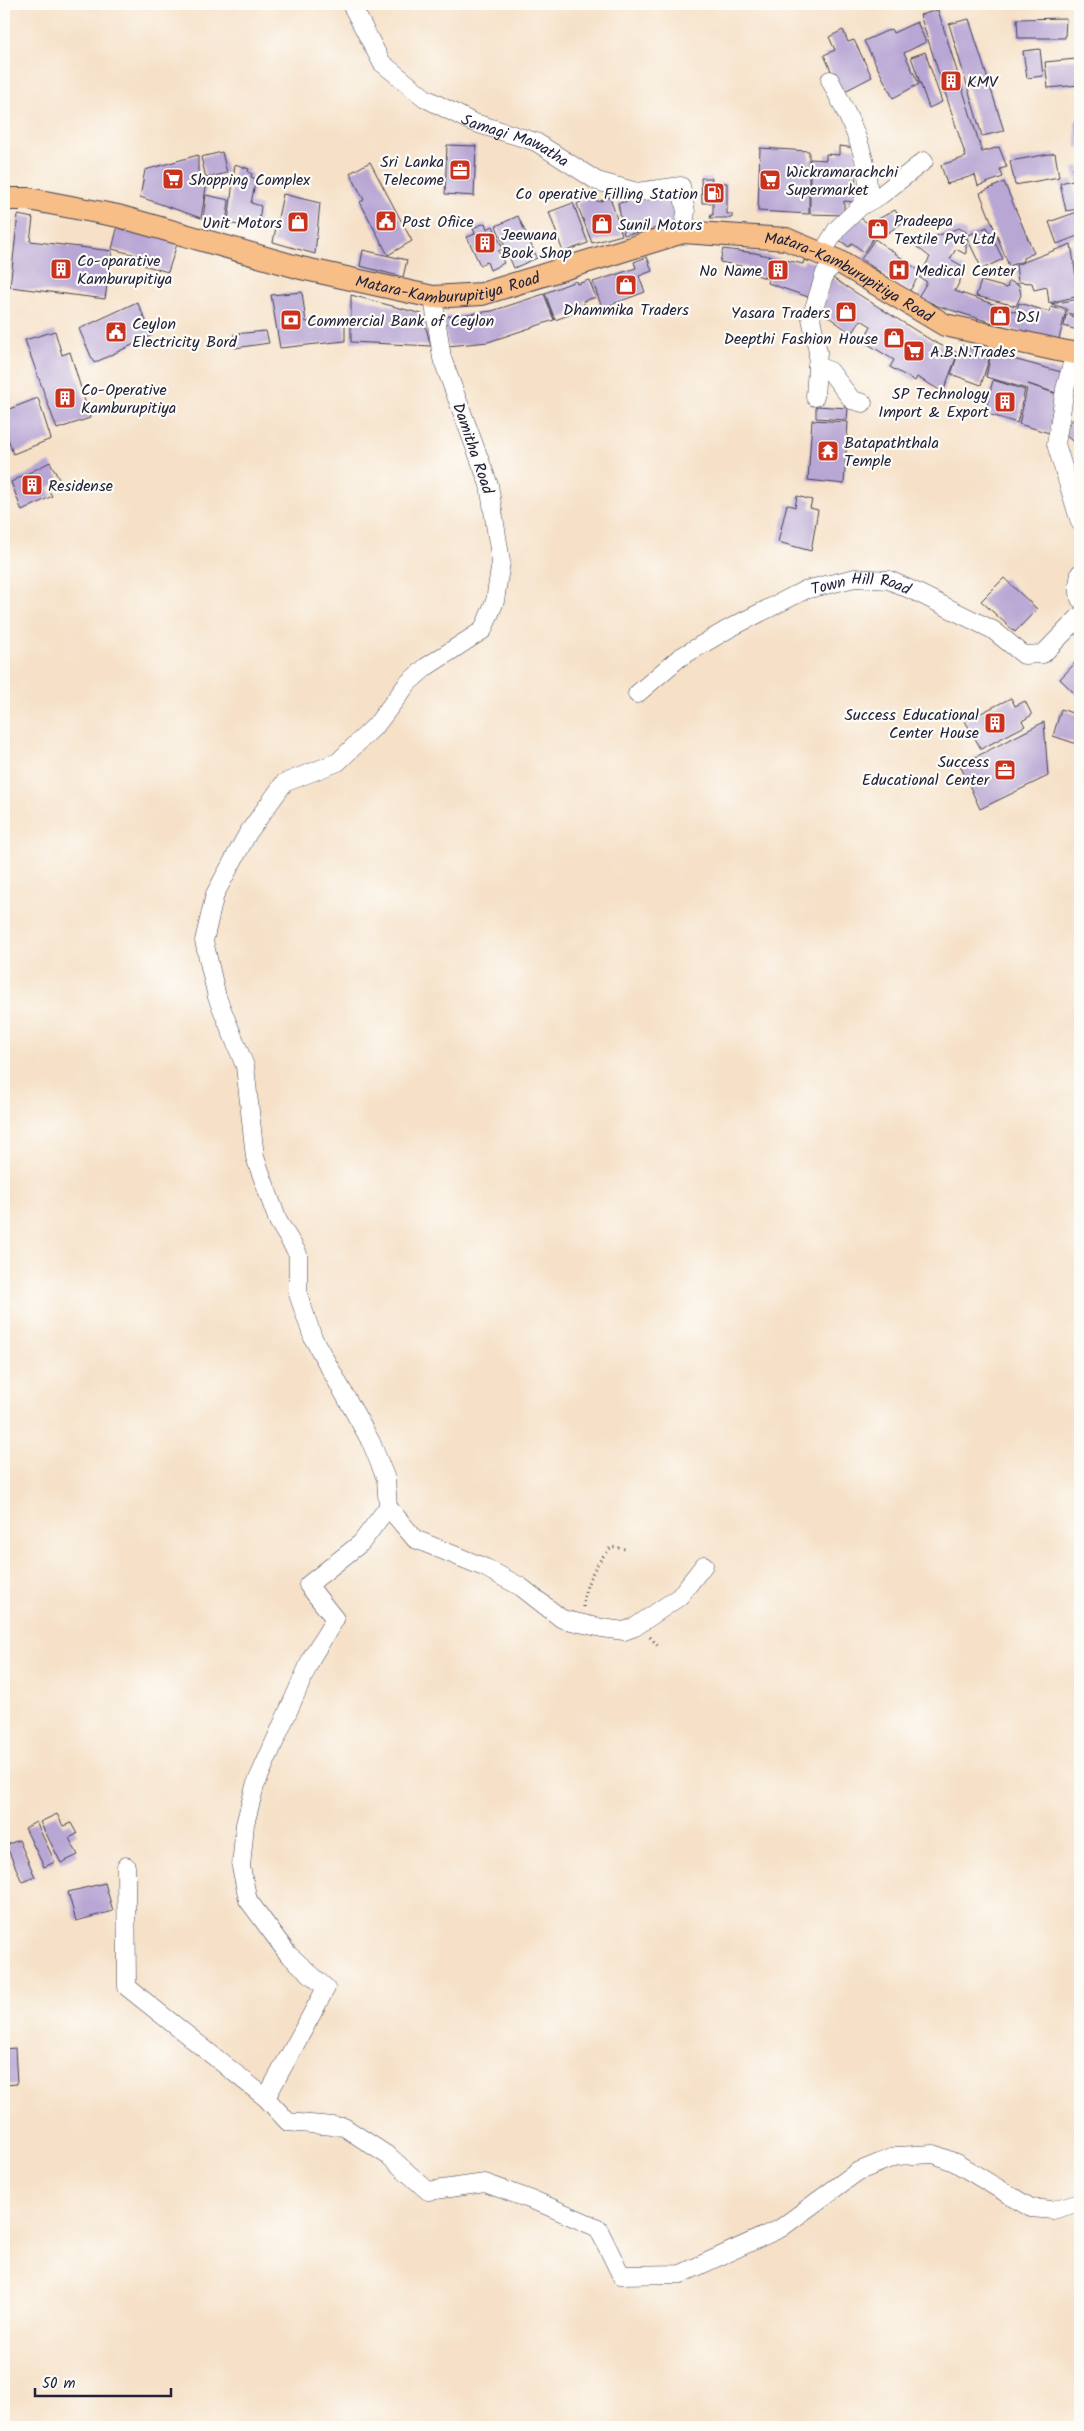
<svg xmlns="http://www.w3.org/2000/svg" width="1084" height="2431" viewBox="0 0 1084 2431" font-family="Kalam,sans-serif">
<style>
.building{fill:#b8a6d4}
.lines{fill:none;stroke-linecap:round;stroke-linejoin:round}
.minor-casing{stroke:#423f50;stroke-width:19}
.major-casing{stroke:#423f50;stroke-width:24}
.path{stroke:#423f50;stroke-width:3;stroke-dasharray:1 4;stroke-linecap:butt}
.minor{stroke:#fff;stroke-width:18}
.major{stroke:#f7be88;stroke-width:22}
.labels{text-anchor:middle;stroke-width:4.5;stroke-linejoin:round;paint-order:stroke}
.poi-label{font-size:16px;fill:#22223b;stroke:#fdfcf7;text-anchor:start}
.street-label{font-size:16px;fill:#22223b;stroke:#fdfcf7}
</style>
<rect width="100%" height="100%" fill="#fdfcf7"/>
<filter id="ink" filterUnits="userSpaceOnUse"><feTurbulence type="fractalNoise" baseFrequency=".02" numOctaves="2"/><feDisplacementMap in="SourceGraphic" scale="10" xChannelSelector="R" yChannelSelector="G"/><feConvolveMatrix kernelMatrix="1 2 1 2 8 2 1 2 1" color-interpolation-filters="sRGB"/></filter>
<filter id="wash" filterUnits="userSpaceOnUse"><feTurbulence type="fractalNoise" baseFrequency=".0096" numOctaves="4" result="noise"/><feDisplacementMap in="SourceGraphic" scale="20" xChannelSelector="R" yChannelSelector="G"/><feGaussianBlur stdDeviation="1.12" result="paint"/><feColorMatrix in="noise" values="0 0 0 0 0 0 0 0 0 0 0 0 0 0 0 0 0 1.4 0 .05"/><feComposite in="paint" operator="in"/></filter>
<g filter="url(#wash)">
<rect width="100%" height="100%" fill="#f6e1c8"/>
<g id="blocks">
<path class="building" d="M938,10L982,152L999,147L1007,167L1000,169L1003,177L978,186L975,175L947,184L941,165L966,157L920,15Z
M1066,18L1065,38H1018L1017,19Z
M969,19L1004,131L982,136L949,24Z
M917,22L926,42L904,53L919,84L893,98L864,41L891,29L893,33Z
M843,30L848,42L854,40L872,77L841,93L824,55L835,50L829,37Z
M1040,49L1043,76L1027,78L1023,51Z
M925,52L942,102L929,108L911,57Z
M1076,59L1079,85L1048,88L1045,62Z
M1075,121H1080V148H1076Z
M447,145L476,146L474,196L445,194Z
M839,146L856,148L855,202L844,201V215L810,214V159L826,160V154L839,155Z
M760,148L809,151V214L758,211Z
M222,152L227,173L206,178L201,157Z
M1055,153L1059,177L1015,185L1010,161Z
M198,155V171L206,188L201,218L140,197L145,170Z
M370,162L412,241L388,255L360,202L364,200L350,173Z
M235,164L249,169L248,172L252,174L251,177L256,179L251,203L261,206L258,229L228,223Z
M1080,166V194L1073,168Z
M701,178H712L711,183H727V214H732V218H710L711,215H713V203H702Z
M1073,180L1078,209L1066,211L1060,183Z
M1004,182L1034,253L1023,258V261L1009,266L980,193Z
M675,193L679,224L624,235L618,203Z
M283,194L320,203L315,254L273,242Z
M206,195L229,200L226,224L203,219Z
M594,195L598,202L610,197L622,235L592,243L577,204Z
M573,203L588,243L563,252L549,212Z
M895,210L903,222L885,235L878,231L864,252L852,243L849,247L838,239L859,217L869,224Z
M1077,212L1080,222V235L1057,244L1049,222Z
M18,215L33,218L30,241L112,251L105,299L10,287Z
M518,216L537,258L514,268L496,226Z
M4,221H10L9,250H4Z
M485,223L487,229L493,226L503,249L498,251L504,263L490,270L487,262L480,265L467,237L475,234L473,228Z
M118,225L178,241L168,272L143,265L144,257L112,249Z
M987,227L1003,259L982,269L966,236Z
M959,228L966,232V253L965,254L956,249L950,259L966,268L955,291L1016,312L1019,303L1050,312L1051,307L1066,311L1058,343L938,306L918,297L927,282L919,277L930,257L913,244Z
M875,239L921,272L909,292L861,259Z
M1071,244L1079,296L1049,303L1047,287L1034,290L1032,283L1018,282L1016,265Z
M723,249L755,253L803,264L804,260L823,265L811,298L768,283L769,279L750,273L751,268L720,262Z
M363,250L407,260L403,277L360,266Z
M647,257L652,271L639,276L645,292L602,308L593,282L636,268L634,262Z
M831,277L934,342L958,353L943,392L917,377L915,381L890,367L894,360L863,341L871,326L861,320L852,334L826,315L829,309L823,307Z
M589,280L596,297L583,301L586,309L555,320L545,293L576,281L577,284Z
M981,281L1007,288L1009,281L1019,285L1021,295L1016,306L976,296Z
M302,292L306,322L345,318V341L280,348L271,295Z
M544,294L554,320L488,342L448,346L443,317L492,311Z
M351,295L422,314L431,346L351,342Z
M1079,299V316L1067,313V309L1051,304Z
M137,302L153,335L94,363L79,329Z
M1066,315L1080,318L1077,330L1064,326Z
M55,331L62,355L70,352L90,418L57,429L25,340Z
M266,331L269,343L235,348L234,334Z
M961,345L990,356L981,385L951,374Z
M991,353L1065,373L1059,394L1028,384L1057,394L1049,433L1019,424L1027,389L986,377Z
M993,380L1025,390L1017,423L985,413Z
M38,398L51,439L13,454L4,426V411Z
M816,406L848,408L847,420L816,418Z
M1078,414L1080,416V448L1062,432Z
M812,420L848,422L844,484L808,480Z
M50,462L60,481L47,488L52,496L22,511L11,482Z
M797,496L812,500L810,508L818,510L811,551L778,542L787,504L795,507Z
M1004,578L1037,609L1015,632L981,601Z
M1078,660L1080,663V699L1060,679Z
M1011,698L1015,706L1025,701L1032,715L1022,721L1025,726L981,749L965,721Z
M1061,709L1080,716V745L1053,736Z
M1044,722L1048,776L980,809L960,765Z
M57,1814L63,1826L71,1823L77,1834L69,1838L78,1855L61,1863L40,1822Z
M36,1822L55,1862L44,1867L25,1828Z
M19,1840L35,1877L22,1882L6,1845Z
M105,1883L113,1911L76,1921L68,1892Z
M15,2048L17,2084L4,2085V2049Z"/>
</g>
</g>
<g filter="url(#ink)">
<use href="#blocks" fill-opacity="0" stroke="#423f50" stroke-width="1"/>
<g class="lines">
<g class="minor-casing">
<g id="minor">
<path id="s1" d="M351,4L382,63L425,98L472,122L536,142L597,181L637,192L681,186L686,212L683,232"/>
<path d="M830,80C846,112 866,148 868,185C869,191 864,200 861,206"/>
<path d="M822,253L837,229L861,206L881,195L924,161"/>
<path d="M1075,353L1065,389L1056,444L1080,522"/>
<path d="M817,366L830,371L852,400L863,403"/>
<path d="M815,397L818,352L811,318L825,273L838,261"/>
<path d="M1080,573L1078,586L1080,599"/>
<path id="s2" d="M637,694L679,658L730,628L805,590L855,578L889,580L918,593L993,630L1024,655L1043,654L1080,616"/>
<path d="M388,1507L415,1539L486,1568L521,1587L562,1619L602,1628L624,1631L635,1627L679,1597L704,1565"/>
<path d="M126,1866L127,1987L266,2098L326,1988L288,1954L248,1900L241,1867L245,1824L255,1786L313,1655L335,1619L308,1585L361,1543L388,1507L386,1479L371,1442L313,1338L298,1294V1254L278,1221L255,1157L245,1066L217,997L204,941L215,894L248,833L284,783L338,762L377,724L408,683L426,667L483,630L495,601L501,562L489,485L442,358L433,297"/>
<path d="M266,2098L288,2122L344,2127L390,2157L428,2191L485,2183L543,2204L598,2228L621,2275L681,2274L781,2228L857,2172L896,2156L934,2154L956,2163L1031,2208L1053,2210L1080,2202"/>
</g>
</g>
<g class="major-casing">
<g id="major">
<path id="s3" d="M4,199H29L118,216L301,268L433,297L482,294L683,232L786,239L838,261L945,325L1062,351L1075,353L1080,352"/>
</g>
</g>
<path class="path" d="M583,1607C584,1584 596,1563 611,1547L626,1549
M650,1637L660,1648"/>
<use href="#minor" class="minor"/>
<use href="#major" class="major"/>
</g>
</g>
<defs>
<g id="building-square" transform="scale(1.125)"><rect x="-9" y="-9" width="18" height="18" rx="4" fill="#c8321e" stroke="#fdfcf7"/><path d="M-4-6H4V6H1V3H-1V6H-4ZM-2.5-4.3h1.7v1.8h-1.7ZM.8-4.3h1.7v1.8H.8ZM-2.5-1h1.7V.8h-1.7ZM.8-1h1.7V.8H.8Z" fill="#fff"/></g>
<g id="office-square" transform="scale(1.125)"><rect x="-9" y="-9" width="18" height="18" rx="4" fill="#c8321e" stroke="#fdfcf7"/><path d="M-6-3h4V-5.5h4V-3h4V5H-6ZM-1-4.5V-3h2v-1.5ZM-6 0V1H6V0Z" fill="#fff"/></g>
<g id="supermarket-square" transform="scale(1.125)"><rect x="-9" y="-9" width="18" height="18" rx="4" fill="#c8321e" stroke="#fdfcf7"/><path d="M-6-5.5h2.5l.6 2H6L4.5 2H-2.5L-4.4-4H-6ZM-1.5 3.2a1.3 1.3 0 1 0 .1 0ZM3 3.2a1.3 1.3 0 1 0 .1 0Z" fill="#fff"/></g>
<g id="fuel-square" transform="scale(1.125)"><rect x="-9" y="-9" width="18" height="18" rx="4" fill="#c8321e" stroke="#fdfcf7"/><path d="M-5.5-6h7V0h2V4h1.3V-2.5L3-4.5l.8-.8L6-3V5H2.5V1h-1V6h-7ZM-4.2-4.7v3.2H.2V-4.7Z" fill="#fff"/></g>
<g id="civic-square" transform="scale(1.125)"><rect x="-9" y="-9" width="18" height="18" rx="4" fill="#c8321e" stroke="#fdfcf7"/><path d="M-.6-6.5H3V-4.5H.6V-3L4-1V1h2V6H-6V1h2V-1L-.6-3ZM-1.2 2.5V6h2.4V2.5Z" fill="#fff"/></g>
<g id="shop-square" transform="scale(1.125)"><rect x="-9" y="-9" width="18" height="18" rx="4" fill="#c8321e" stroke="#fdfcf7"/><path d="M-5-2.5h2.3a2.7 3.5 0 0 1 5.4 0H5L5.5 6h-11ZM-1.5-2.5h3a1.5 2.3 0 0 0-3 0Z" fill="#fff"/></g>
<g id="hospital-square" transform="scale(1.125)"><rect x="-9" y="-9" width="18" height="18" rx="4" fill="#c8321e" stroke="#fdfcf7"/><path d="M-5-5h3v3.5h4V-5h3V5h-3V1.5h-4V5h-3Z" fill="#fff"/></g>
<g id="bank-square" transform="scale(1.125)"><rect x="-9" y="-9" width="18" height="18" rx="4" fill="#c8321e" stroke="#fdfcf7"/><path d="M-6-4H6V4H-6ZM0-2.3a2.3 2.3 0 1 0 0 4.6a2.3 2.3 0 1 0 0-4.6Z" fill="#fff"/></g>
<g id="temple-square" transform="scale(1.125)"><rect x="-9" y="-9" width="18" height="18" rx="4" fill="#c8321e" stroke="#fdfcf7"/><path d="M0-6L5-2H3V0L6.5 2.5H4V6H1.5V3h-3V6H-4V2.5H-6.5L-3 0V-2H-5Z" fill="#fff"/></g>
</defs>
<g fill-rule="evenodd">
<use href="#building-square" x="951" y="81"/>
<use href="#office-square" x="460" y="170"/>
<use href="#supermarket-square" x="173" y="179"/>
<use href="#supermarket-square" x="770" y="180"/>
<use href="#fuel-square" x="714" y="193"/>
<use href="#civic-square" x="386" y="221"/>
<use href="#shop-square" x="298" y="222"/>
<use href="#shop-square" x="602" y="224"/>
<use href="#shop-square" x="878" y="229"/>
<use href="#building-square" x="485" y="243"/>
<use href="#building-square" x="61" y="269"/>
<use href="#building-square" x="778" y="270"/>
<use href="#hospital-square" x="899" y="270"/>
<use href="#shop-square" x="626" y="285"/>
<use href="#shop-square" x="846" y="312"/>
<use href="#shop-square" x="1000" y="316"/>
<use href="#bank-square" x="291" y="320"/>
<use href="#civic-square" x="116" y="332"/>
<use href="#shop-square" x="894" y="338"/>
<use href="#supermarket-square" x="914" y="351"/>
<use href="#building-square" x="65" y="398"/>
<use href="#building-square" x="1005" y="402"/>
<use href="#temple-square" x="828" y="451"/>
<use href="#building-square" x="32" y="485"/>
<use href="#building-square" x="995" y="723"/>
<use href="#office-square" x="1005" y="770"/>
</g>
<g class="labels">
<g class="poi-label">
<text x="967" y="87">KMV</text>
<text x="444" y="167" text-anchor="end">Sri Lanka<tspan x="444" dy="18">Telecome</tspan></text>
<text x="786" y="177">Wickramarachchi<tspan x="786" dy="18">Supermarket</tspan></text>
<text x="189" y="185">Shopping Complex</text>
<text x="698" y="199" text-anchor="end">Co operative Filling Station</text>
<text x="894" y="226">Pradeepa<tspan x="894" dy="18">Textile Pvt Ltd</tspan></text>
<text x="402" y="227">Post Ofiice</text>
<text x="282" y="228" text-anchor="end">Unit Motors</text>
<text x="618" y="230">Sunil Motors</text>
<text x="501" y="240">Jeewana<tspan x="501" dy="18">Book Shop</tspan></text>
<text x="77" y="266">Co-oparative<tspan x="77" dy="18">Kamburupitiya</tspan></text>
<text x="762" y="276" text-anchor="end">No Name</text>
<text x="915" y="276">Medical Center</text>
<text x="626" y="315" text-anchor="middle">Dhammika Traders</text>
<text x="830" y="318" text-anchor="end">Yasara Traders</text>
<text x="1016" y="322">DSI</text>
<text x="307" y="326">Commercial Bank of Ceylon</text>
<text x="132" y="329">Ceylon<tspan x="132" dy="18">Electricity Bord</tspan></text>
<text x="878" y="344" text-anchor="end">Deepthi Fashion House</text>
<text x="930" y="357">A.B.N.Trades</text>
<text x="81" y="395">Co-Operative<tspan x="81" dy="18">Kamburupitiya</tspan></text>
<text x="989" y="399" text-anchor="end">SP Technology<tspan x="989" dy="18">Import &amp; Export</tspan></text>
<text x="844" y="448">Batapaththala<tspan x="844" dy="18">Temple</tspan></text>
<text x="48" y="491">Residense</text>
<text x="979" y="720" text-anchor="end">Success Educational<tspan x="979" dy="18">Center House</tspan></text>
<text x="989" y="767" text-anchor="end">Success<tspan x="989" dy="18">Educational Center</tspan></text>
</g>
<g class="street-label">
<text dy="6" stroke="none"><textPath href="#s1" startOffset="222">Samagi Mawatha</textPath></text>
<text dy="6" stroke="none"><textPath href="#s3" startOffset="456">Matara-Kamburupitiya Road</textPath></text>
<text dy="6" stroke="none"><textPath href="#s3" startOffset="876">Matara-Kamburupitiya Road</textPath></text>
<text transform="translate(474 448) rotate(71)" y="6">Damitha Road</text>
<text dy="6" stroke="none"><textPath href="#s2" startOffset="256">Town Hill Road</textPath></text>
</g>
</g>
<rect width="1084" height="2431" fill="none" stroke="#fdfcf7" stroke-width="20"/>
<path d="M35 2388v8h136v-8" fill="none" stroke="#22223b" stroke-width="2.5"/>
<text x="42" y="2388" font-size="15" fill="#22223b" stroke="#fdfcf7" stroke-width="4" paint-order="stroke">50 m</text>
</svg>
